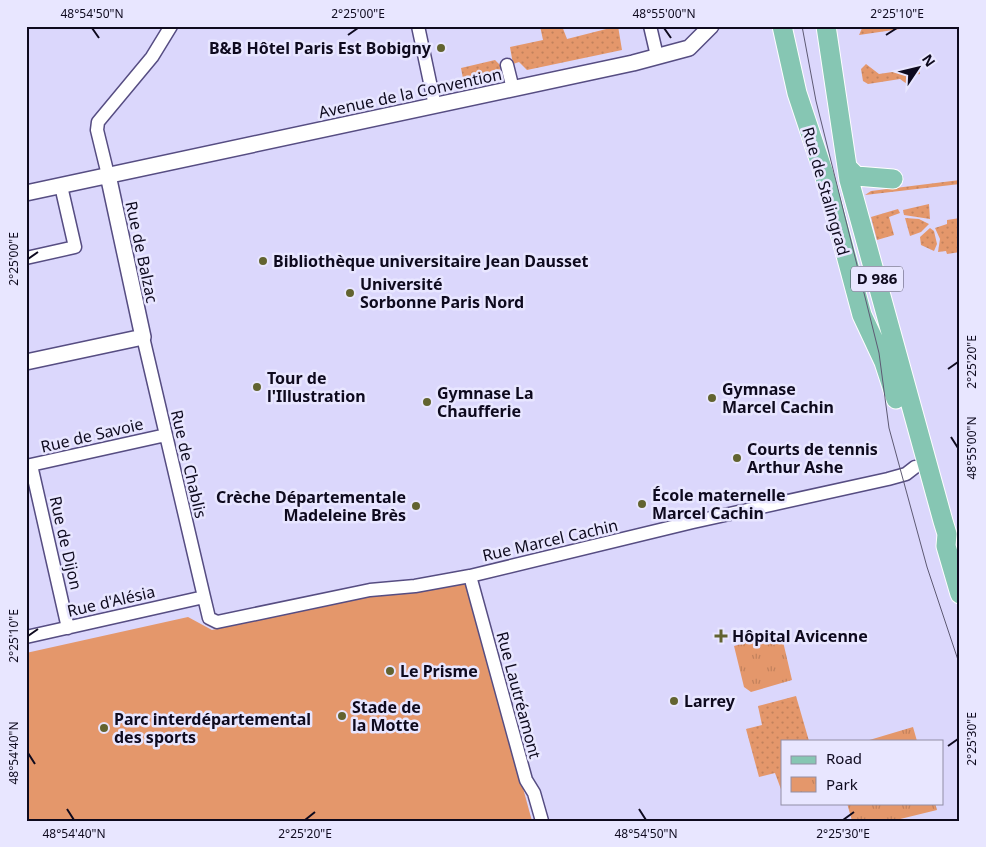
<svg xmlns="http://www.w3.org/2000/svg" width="986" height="847" viewBox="0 0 986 847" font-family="'Noto Sans',sans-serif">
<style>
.grass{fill:url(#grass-dots)}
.park{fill:url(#park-tufts)}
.pitch{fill:#e4976b}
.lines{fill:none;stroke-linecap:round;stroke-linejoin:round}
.minor-casing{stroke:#564d82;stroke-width:15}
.tertiary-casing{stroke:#564d82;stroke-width:18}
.primary-casing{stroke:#fff;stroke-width:21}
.minor{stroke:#fff;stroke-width:12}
.tertiary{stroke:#fff;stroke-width:15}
.primary{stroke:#86c6b3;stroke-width:19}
.tram{stroke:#5d5973;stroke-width:1}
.ticks{fill:none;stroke:#0e0a1e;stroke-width:2}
.poi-dot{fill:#626330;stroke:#e8e6ff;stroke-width:2}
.labels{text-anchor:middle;stroke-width:5;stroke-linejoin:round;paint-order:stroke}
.shield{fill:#e8e6ff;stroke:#4f4c62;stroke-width:1}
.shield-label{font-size:15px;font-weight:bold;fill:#0e0a1e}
.poi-label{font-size:16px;font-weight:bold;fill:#0e0a1e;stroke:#e8e6ff;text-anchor:start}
.street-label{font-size:16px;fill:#0e0a1e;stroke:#e8e6ff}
.neatline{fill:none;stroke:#0e0a1e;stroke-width:2}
.ticks-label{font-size:12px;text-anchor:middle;fill:#0e0a1e}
</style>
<defs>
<pattern id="grass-dots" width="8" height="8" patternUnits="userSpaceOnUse" patternTransform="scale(1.25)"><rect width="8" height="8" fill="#e4976b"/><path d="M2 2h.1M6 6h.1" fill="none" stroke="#c2815c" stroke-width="1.8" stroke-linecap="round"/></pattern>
<pattern id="park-tufts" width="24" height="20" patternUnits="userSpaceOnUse" patternTransform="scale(1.25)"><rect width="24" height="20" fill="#e4976b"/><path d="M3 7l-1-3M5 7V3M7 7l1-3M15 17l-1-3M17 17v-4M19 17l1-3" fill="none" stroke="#c2815c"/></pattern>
</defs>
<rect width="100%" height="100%" fill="#dbd7fc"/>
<path class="grass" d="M540,26H562L567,39L618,26L622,50L527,70L519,62L513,64L510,47L543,40Z
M863,26H913L914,27L859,35Z
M495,60L501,66L497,76L464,84L461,68Z
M866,64L879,74L919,68L920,74L906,76L907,84L900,79L868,84L863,81L861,69Z
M960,180V184L865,195L871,191Z
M929,204L930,219L904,215L903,210Z
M898,209L900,213L889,217L894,235L877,240L871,217Z
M905,218L919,219L929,224L921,232L910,236Z
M960,218V252L947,254L946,251L938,252L940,239L935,228L947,224V220Z
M930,228L934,231L937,244L934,251L921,245L920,237Z
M796,696L809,741H782V792L775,773L759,777L746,729L762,725L758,706Z"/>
<path class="park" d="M781,633L792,680L751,692L744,687L734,646Z
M913,727L917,741H866Z
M847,803H935L937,810L892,821H852Z"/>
<path class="pitch" d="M462,582L468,587L532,821H26V653L188,617L212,630L330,602Z"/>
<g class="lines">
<g class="minor-casing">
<path id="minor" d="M418,26L435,106
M650,26L657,56
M507,65L513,89
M108,175L97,130L98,122L152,57L171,26
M26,258L75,247L61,186
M143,337L204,597L209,618L217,622L370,590L415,586L470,576L693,522L888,479L906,474L915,467
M31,465L68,628
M26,466L166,435
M470,576L526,780L534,793L542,821
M26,637L204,597"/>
</g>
<g class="tertiary-casing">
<path id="tertiary" d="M26,193L633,63L689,48L711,26
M26,362L143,337L108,175"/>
</g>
<g class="primary-casing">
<path id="primary" d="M782,26L797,93L825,177L862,315L884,362L896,399
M826,26L849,180L943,521L947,534L946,546L960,594
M847,167L856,176L893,179"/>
</g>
<use href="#minor" class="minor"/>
<use href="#tertiary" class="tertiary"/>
<use href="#primary" class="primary"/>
<path class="tram" d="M802,26L816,101L879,353L889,428L927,567L960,666"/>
</g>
<path class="ticks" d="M92,28L99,38M664,28L671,38M348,35L358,28M886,35L897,28M28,259L38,252M948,369L958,362M951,437L958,448M28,636L38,629M948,746L958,739M28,753L35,764M67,809L74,820M639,809L646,820M305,820L315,812M843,820L854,812"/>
<g class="poi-dot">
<circle cx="441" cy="48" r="5"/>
<circle cx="263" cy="261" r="5"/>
<circle cx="350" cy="293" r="5"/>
<circle cx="257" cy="387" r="5"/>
<circle cx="712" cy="398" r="5"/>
<circle cx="427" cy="402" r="5"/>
<circle cx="737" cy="458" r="5"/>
<circle cx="642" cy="504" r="5"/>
<circle cx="416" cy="506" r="5"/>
<path d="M718.5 628.5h5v5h5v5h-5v5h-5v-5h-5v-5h5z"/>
<circle cx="390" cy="671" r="5"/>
<circle cx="674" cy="701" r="5"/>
<circle cx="342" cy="716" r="5"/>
<circle cx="104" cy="728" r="5"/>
</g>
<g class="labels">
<rect class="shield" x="851" y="266.5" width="52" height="25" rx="4"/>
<g class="shield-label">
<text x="877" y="284">D 986</text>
</g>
<g class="poi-label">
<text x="431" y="54" text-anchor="end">B&amp;B Hôtel Paris Est Bobigny</text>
<text x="273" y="267">Bibliothèque universitaire Jean Dausset</text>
<text x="360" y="290">Université<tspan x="360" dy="18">Sorbonne Paris Nord</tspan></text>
<text x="267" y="384">Tour de<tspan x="267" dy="18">l'Illustration</tspan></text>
<text x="722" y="395">Gymnase<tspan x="722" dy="18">Marcel Cachin</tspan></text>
<text x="437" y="399">Gymnase La<tspan x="437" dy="18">Chaufferie</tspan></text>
<text x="747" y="455">Courts de tennis<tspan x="747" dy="18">Arthur Ashe</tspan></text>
<text x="652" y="501">École maternelle<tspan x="652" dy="18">Marcel Cachin</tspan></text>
<text x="406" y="503" text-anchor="end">Crèche Départementale<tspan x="406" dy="18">Madeleine Brès</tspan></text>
<text x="732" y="642">Hôpital Avicenne</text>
<text x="400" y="677">Le Prisme</text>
<text x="684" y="707">Larrey</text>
<text x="352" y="713">Stade de<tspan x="352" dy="18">la Motte</tspan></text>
<text x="114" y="725">Parc interdépartemental<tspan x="114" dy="18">des sports</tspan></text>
</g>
<g class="street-label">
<text transform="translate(410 93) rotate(-12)" y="6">Avenue de la Convention</text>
<text transform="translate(826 191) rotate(74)" y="6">Rue de Stalingrad</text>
<text transform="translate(142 252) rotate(78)" y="6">Rue de Balzac</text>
<text transform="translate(92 435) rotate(-13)" y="6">Rue de Savoie</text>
<text transform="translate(189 464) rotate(77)" y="6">Rue de Chablis</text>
<text transform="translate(550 540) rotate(-13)" y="6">Rue Marcel Cachin</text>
<text transform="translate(66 543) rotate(77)" y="6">Rue de Dijon</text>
<text transform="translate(111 601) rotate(-13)" y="6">Rue d'Alésia</text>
<text transform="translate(519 695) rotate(75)" y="6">Rue Lautréamont</text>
</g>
</g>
<rect width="986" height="847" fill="none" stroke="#e8e6ff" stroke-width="55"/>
<rect x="781" y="740" width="162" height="65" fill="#e8e6ff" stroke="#918ea5"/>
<rect x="791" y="756" width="25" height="8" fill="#86c6b3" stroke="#918ea5"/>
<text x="826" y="764" font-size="15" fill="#0e0a1e">Road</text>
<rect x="791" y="777" width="25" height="15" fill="url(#park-tufts)" stroke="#918ea5"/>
<text x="826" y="790" font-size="15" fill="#0e0a1e">Park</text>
<g transform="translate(918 68) rotate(55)" stroke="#e8e6ff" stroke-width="4" paint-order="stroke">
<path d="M0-4L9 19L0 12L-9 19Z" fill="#0e0a1e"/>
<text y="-8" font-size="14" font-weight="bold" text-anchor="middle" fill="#0e0a1e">N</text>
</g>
<rect x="28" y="28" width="930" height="792" class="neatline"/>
<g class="ticks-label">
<text x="92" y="18">48°54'50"N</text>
<text x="358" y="18">2°25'00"E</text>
<text x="664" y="18">48°55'00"N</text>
<text x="897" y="18">2°25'10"E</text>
<text transform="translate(14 259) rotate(-90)" y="4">2°25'00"E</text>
<text transform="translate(972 362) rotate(-90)" y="4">2°25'20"E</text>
<text transform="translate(972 448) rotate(-90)" y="4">48°55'00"N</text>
<text transform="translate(14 636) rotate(-90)" y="4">2°25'10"E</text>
<text transform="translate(972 739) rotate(-90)" y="4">2°25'30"E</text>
<text transform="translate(14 753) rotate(-90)" y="4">48°54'40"N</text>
<text x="74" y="838">48°54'40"N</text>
<text x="305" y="838">2°25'20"E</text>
<text x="646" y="838">48°54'50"N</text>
<text x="843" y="838">2°25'30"E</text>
</g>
</svg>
